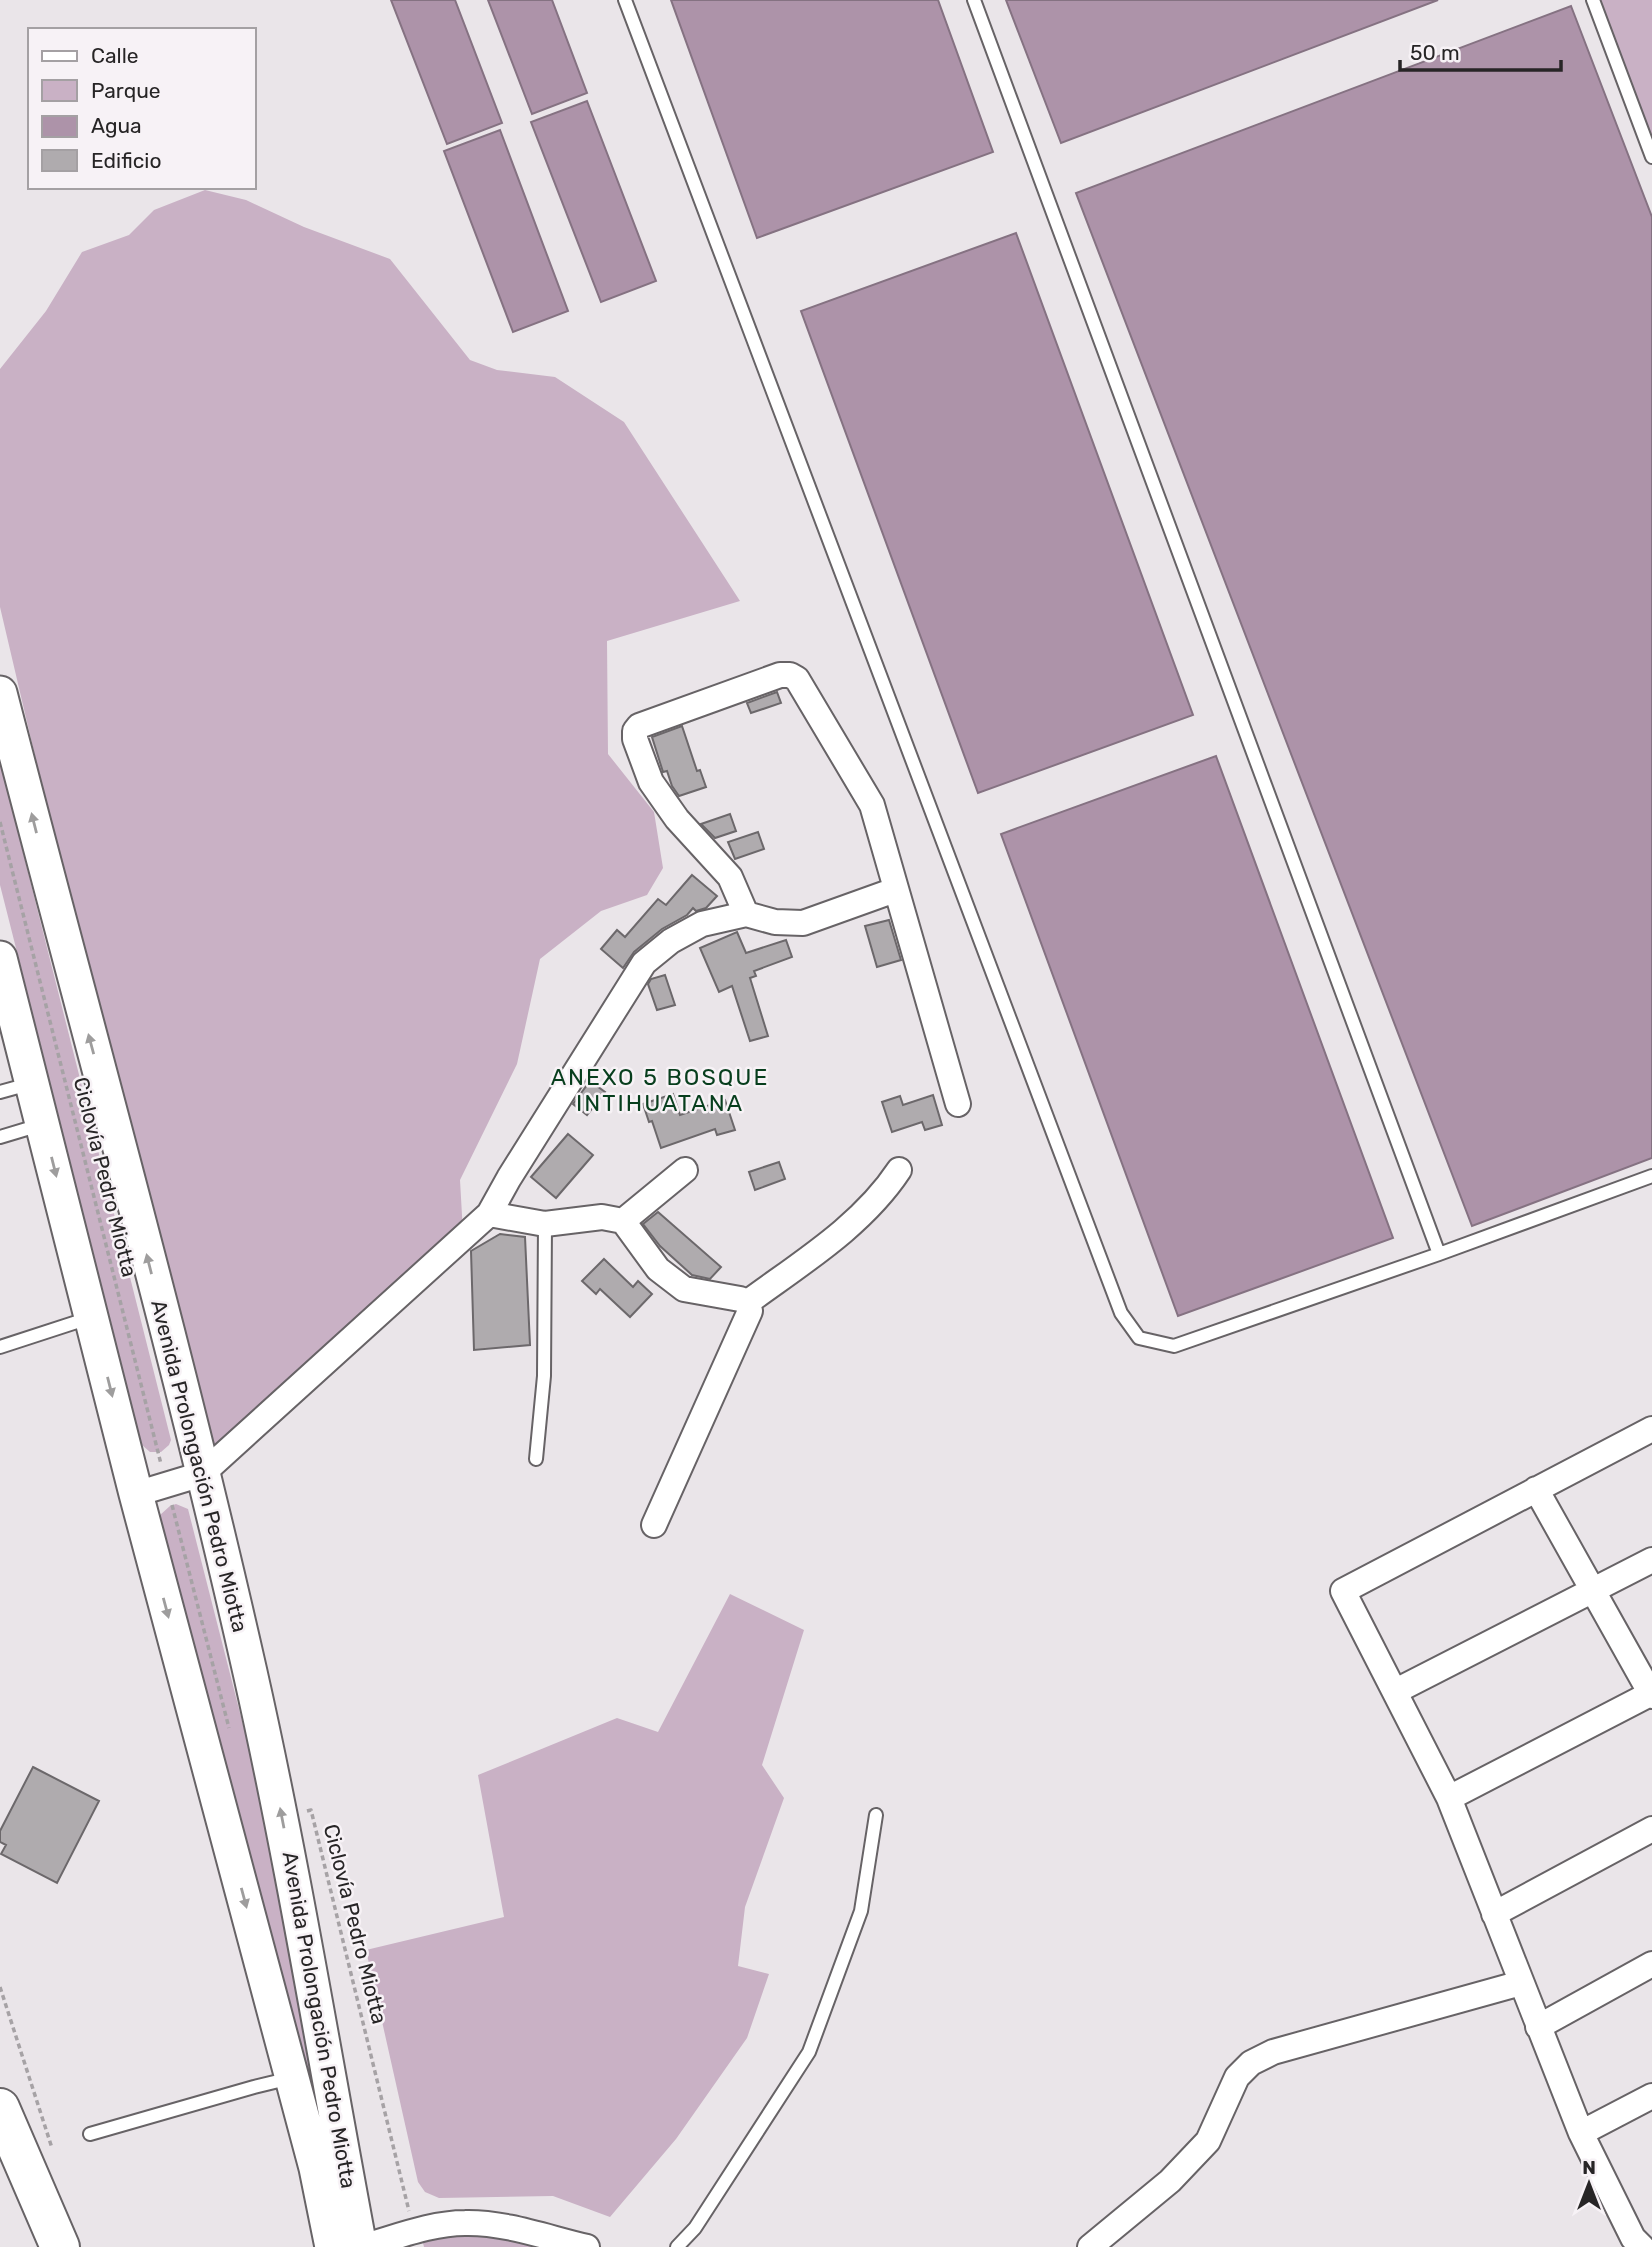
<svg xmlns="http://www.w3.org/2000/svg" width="1652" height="2247" viewBox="0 0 1652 2247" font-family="Rubik,sans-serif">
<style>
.green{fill:#c9b1c5}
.water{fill:#ad93a9;stroke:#857282;stroke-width:2}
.building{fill:#afabae;stroke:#6c686b;stroke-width:2}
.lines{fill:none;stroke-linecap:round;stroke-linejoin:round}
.lane-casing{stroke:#676366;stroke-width:16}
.street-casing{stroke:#676366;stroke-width:28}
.secondary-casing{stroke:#676366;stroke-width:37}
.highway-casing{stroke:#676366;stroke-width:42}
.path{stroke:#a6a2a5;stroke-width:3.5;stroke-dasharray:5 3.5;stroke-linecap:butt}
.lane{stroke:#fff;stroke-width:12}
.street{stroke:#fff;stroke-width:24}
.secondary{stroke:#fff;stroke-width:33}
.highway{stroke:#fff;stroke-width:38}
.oneway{fill:#9e9d9d}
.labels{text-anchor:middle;stroke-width:5;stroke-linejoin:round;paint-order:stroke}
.street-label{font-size:21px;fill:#272526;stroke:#f7f2f6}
.neighbourhood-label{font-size:23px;letter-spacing:2px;fill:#073e1d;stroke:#f7f2f6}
</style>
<rect width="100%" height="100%" fill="#eae5e9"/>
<path class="green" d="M1596,0H1652V146Z
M205,190L246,200L304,227L390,259L470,360L497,370L555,377L624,422L740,601L607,641L608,754L654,812L663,868L647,895L601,911L540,959L517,1064L460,1180L463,1233L220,1452L196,1442L0,607V369L46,311L82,252L129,235L154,210Z
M0,761L171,1440L169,1445L161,1452H150L142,1445L0,885Z
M176,1504L188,1509L265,1811L342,2223L160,1515L170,1506Z
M730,1594L804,1630L762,1765L784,1798L745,1907L738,1966L769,1974L747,2038L676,2139L610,2217L553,2196L439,2198L425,2192L418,2182L366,1950L504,1917L478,1775L617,1718L658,1732Z
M485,2231L547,2247H424L422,2239Z"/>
<path class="water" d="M391,0H455L502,123L447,144Z
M488,0H552L587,93L532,114Z
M671,0H938L993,152L757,238Z
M1006,0H1438L1061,143Z
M1571,6L1652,217V1158L1472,1226L1076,193Z
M587,101L656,281L601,302L531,122Z
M500,130L568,311L513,332L444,151Z
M1016,233L1193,715L978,793L801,311Z
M1216,756L1393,1238L1178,1316L1001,834Z"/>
<path class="building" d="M777,692L781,703L751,713L747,703Z
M682,726L697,771L700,770L706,787L679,796L672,786L667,771L663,772L652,737Z
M730,814L736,831L715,838L701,824Z
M758,832L764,849L735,859L728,842Z
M692,875L717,896L706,908L696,911L693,908L687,915L662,929L634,952L623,968L601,949L617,930L625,937L658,899L666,905Z
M889,920L901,960L877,967L865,926Z
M737,932L746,953L786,940L792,957L754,971L756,976L750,978L768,1036L750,1041L732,986L719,992L700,948Z
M665,975L675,1005L657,1010L648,984L651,979Z
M590,1081L605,1092L587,1115L573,1104Z
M673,1094L680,1115L725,1100L735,1130L717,1135L715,1129L661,1148L652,1121L649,1122L643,1104Z
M933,1095L942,1125L925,1130L922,1122L892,1132L882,1102L900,1096L903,1105Z
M568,1134L593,1155L556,1198L531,1177Z
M779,1162L785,1179L755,1190L749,1172Z
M658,1212L721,1267L710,1279L692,1275L660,1246L643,1224Z
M500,1234L525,1237L530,1345L474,1350L471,1251Z
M604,1259L633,1287L638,1281L652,1294L630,1317L600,1289L596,1294L582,1281Z
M33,1767L99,1801L57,1883L1,1854L6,1845L0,1842V1831Z"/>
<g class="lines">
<g class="lane-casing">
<path id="lane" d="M625,0L1121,1313L1139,1338L1174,1346L1439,1254L1652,1176
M974,0L1439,1254
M1593,0L1652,157
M0,1092L29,1084
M0,1137L40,1125
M0,1347L89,1318
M536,1459L544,1376L545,1224
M90,2134L254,2087L291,2078
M677,2247L695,2228L809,2052L861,1911L876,1815"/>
</g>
<g class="street-casing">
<path id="street" d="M746,914L730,877L677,819L651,782L635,739V731L639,726L780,675H790L797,679L872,805L958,1104
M489,1214L545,1224L602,1217L623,1221L658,1269L684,1289L740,1299L748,1302
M623,1221L685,1170
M748,1302C801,1263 862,1226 899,1170
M1536,1489L1652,1696
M136,1494L202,1474L489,1214L509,1178L644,963L671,941L702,924L746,914L775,922L803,923L895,890
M654,1525L750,1311L748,1302
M1396,1691L1652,1560
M1449,1798L1652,1693
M1494,1914L1652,1829
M1538,2027L1652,1964
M1581,2133L1652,2096
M361,2247C394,2238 431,2223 465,2223C505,2222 548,2238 587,2247
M1090,2247L1170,2181L1208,2141L1237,2077L1251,2063L1273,2052L1521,1983
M1642,2247L1633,2238L1581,2133L1449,1798L1343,1591L1652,1429"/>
</g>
<g class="secondary-casing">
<path id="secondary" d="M0,693C84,1019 176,1344 250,1672C293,1863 324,2055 360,2247
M0,958L136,1494L316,2168L332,2247"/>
</g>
<g class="highway-casing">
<path id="highway" d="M0,2108L60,2247"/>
</g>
<path class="path" d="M0,822L161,1464
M172,1505L229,1728
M307,1811L311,1810L409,2211
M0,1987L52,2148"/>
<use href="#lane" class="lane"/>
<use href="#street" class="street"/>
<use href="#secondary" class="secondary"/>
<use href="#highway" class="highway"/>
</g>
<defs><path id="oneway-solid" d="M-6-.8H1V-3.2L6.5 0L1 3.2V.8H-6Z" transform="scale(1.75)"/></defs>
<g class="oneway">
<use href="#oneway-solid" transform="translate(34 823) rotate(-104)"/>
<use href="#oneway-solid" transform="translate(91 1044) rotate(-105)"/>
<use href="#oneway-solid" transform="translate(54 1167) rotate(76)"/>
<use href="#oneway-solid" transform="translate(149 1264) rotate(-104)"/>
<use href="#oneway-solid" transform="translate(110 1387) rotate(76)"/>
<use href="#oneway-solid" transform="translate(166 1608) rotate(75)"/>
<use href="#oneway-solid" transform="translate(282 1818) rotate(-101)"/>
<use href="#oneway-solid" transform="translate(244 1898) rotate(75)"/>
</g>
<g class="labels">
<g class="street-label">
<text transform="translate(105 1177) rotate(76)" y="7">Ciclovía Pedro Miotta</text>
<text transform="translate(199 1466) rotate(76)" y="7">Avenida Prolongación Pedro Miotta</text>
<text transform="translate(355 1924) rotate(76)" y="7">Ciclovía Pedro Miotta</text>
<text transform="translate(319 2020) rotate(80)" y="7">Avenida Prolongación Pedro Miotta</text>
</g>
<g class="neighbourhood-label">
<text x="660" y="1085">ANEXO 5 BOSQUE<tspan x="660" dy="26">INTIHUATANA</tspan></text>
</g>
</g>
<rect x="28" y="28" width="228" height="161" fill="#f7f2f6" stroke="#a4a0a3" stroke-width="2"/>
<rect x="42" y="51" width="35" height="10" fill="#ffffff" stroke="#a4a0a3" stroke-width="2"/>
<text x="91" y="63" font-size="21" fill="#272526">Calle</text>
<rect x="42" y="80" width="35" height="21" fill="#c9b1c5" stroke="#a4a0a3" stroke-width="2"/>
<text x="91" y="98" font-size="21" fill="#272526">Parque</text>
<rect x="42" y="116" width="35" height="21" fill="#ad93a9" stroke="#a4a0a3" stroke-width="2"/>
<text x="91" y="133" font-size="21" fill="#272526">Agua</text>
<rect x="42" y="150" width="35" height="21" fill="#afabae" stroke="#a4a0a3" stroke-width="2"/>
<text x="91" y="168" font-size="21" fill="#272526">Edificio</text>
<g transform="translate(1589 2184)" stroke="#f7f2f6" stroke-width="5" paint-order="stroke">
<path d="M0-5L12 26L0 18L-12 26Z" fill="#272526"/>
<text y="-10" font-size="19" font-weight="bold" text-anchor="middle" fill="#272526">N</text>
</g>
<path d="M1400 60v10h161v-10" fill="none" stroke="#272526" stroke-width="3.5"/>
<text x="1410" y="60" font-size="21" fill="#272526" stroke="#f7f2f6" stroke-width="5" paint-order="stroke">50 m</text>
</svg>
